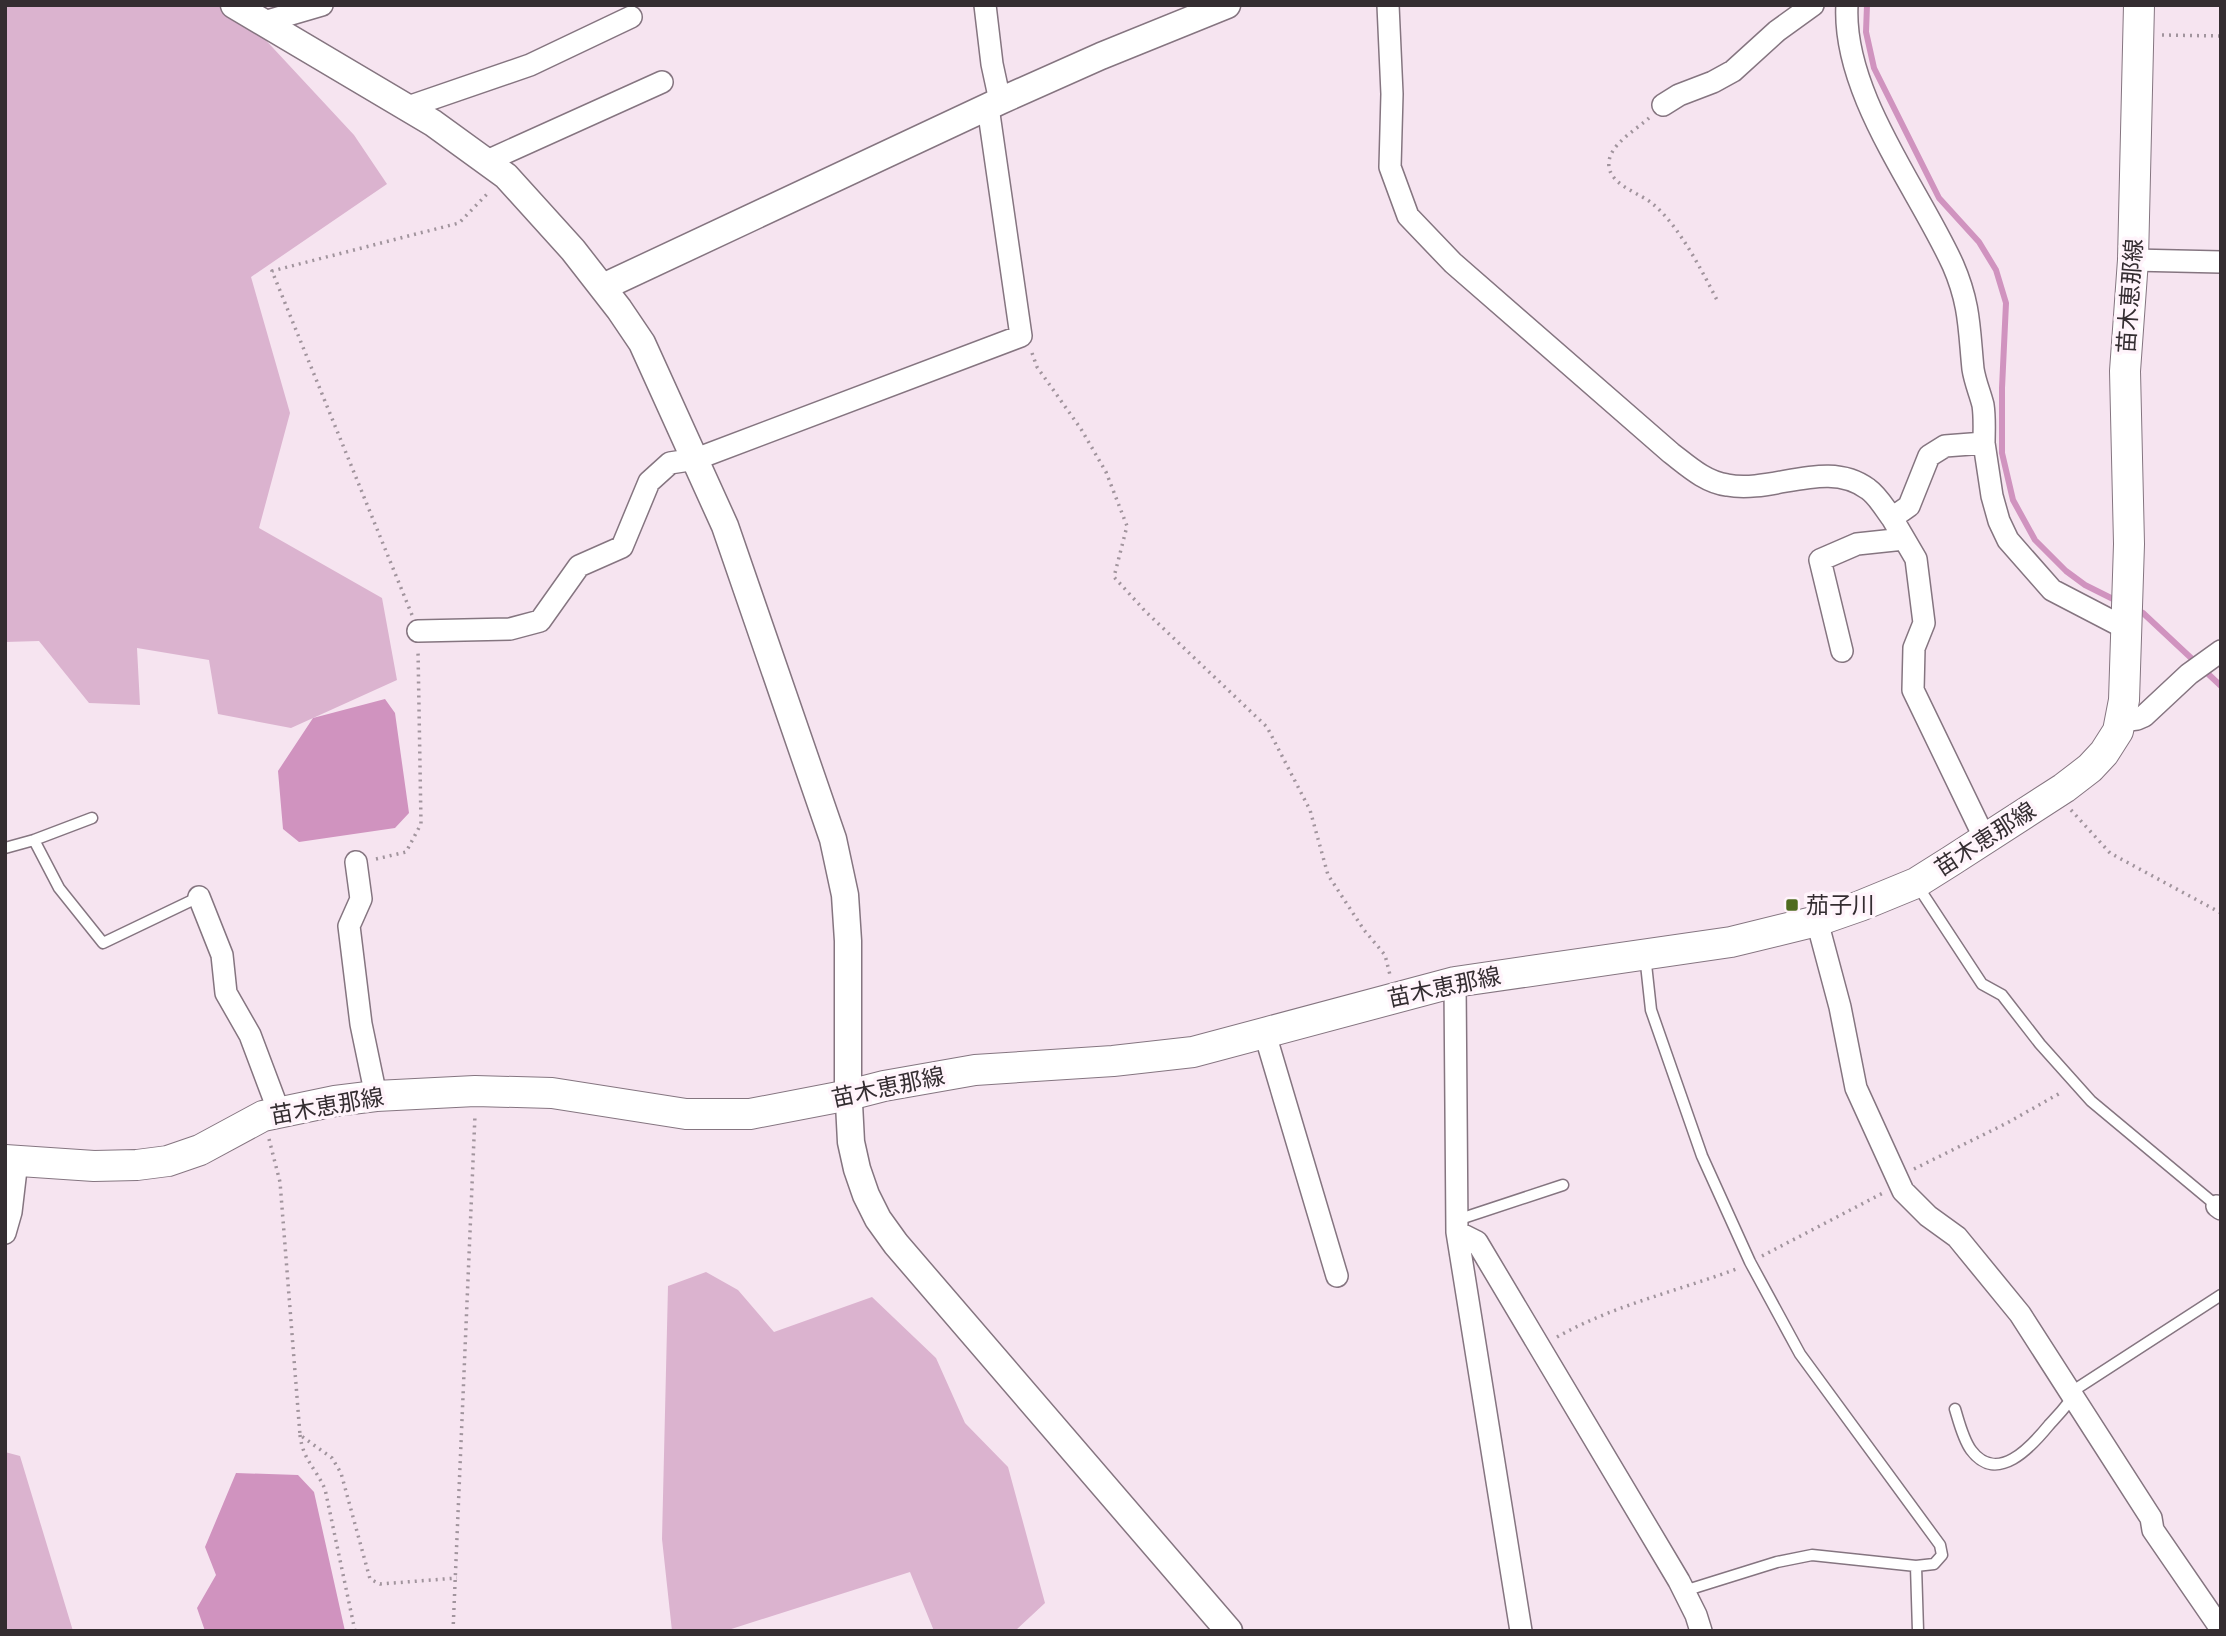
<svg xmlns="http://www.w3.org/2000/svg" width="2226" height="1636" viewBox="0 0 2226 1636" font-family="'Roboto Condensed','Noto Sans JP',sans-serif">
<style>
.green{fill:#dbb3cf}
.water{fill:#d093bf}
.lines{fill:none;stroke-linecap:round;stroke-linejoin:round}
.stream{stroke:#d093bf;stroke-width:6}
.service-casing{stroke:#857580;stroke-width:13}
.minor-casing{stroke:#857580;stroke-width:24}
.tertiary-casing{stroke:#857580;stroke-width:29}
.secondary-casing{stroke:#857580;stroke-width:32}
.path{stroke:#a1949d;stroke-width:3.5;stroke-dasharray:2 5;stroke-linecap:butt}
.service{stroke:#fff;stroke-width:10}
.minor{stroke:#fff;stroke-width:21}
.tertiary{stroke:#fff;stroke-width:26}
.secondary{stroke:#fff;stroke-width:30}
.poi-dot{fill:#4e6b1e;stroke:#fff4fb;stroke-width:2.5}
.labels{text-anchor:middle;stroke-width:7;stroke-linejoin:round;paint-order:stroke}
.street-label{font-size:23px;fill:#342d31;stroke:#fff4fb}
.poi-label{font-size:23px;fill:#342d31;stroke:#fff4fb;text-anchor:start}
</style>
<rect width="100%" height="100%" fill="#f6e4f0"/>
<path class="green" d="M5,5H233L354,135L387,184L251,277L290,413L259,528L382,598L397,680L291,728L218,714L209,660L137,648L140,705L89,703L39,641L5,642Z
M706,1272L738,1290L774,1332L872,1297L936,1358L965,1423L1008,1467L1045,1603L1015,1631H934L910,1572L725,1631H672L662,1539L668,1286Z
M5,1452L20,1456L73,1631H5Z"/>
<path class="water" d="M385,699L395,713L409,813L395,828L299,842L283,829L278,771L313,718Z
M236,1473L298,1475L314,1492L345,1631H205L197,1608L216,1575L205,1547Z"/>
<g class="lines">
<path class="stream" d="M1867,5L1866,32L1874,68L1939,198L1979,242L1996,270L2006,303L2002,388V453L2013,500L2035,540L2066,571L2085,585L2117,601
M2137,610L2143,613L2221,686"/>
<g class="service-casing">
<path id="service" d="M34,840L59,888L103,943L199,897
M5,848L34,840L92,818
M1917,885L1982,984L2002,995L2040,1044L2091,1101L2217,1206
M1645,955L1651,1010L1702,1156L1750,1262L1800,1354L1940,1545L1942,1555L1934,1564L1916,1566L1918,1631
M1457,1220L1563,1185
M1955,1409C1959,1422 1963,1439 1971,1450C1997,1485 2031,1447 2049,1425C2060,1413 2071,1402 2079,1387L2221,1295
M1684,1591L1777,1562L1812,1555L1916,1566"/>
</g>
<g class="minor-casing">
<path id="minor" d="M985,5L992,64L1000,101
M1388,5L1392,94L1390,167L1408,216L1453,263L1671,453C1688,466 1705,482 1727,485C1773,494 1827,458 1868,489C1878,496 1885,509 1892,518
M1847,5C1842,93 1918,188 1953,265C1970,304 1969,329 1973,369C1975,382 1980,393 1983,405C1985,418 1984,431 1984,443
M264,22L322,5
M1663,105L1679,95L1713,82L1733,71L1777,31L1813,5
M405,108L530,65L631,17
M487,161L662,82
M2133,260L2221,262
M418,631L510,629L540,621L579,566L622,547L649,482L670,463L696,459L1021,336L988,107
M1842,651L1820,560L1857,544L1904,539
M2121,721L2137,719L2144,716L2189,674L2221,651
M1985,839L1913,690L1914,648L1924,623L1916,559L1892,518L1909,506L1929,456L1945,446L1984,443L1992,496L1999,521L2008,540L2052,590L2127,629
M356,862L361,899L349,926L361,1024L376,1096
M199,897L222,955L226,993L250,1035L279,1112
M1817,921L1840,1007L1856,1088L1903,1191L1928,1216L1957,1237L2020,1314L2151,1518L2153,1530L2221,1629
M1455,982L1457,1232L1521,1631
M1265,1034L1337,1276
M2217,1206L2221,1209
M1457,1232L1477,1242L1679,1581L1696,1615L1701,1631
M5,1233L11,1212L17,1161"/>
</g>
<g class="tertiary-casing">
<path id="tertiary" d="M234,5L433,123L506,176L573,250L619,309L642,343L725,526L833,839L845,895L848,941V1084L851,1142L857,1169L866,1195L878,1219L896,1244L1229,1631
M603,287L1000,101L1101,56L1227,5"/>
</g>
<g class="secondary-casing">
<path id="secondary" d="M5,1160L94,1166L137,1165L168,1161L200,1150L263,1116L335,1101L376,1096L475,1091L552,1093L686,1114H750L849,1095L884,1086L975,1070L1113,1061L1193,1052L1455,982L1731,942L1817,921L1860,906L1916,883L1951,861L2064,788L2090,768L2104,753L2118,731L2124,700L2129,544L2125,371L2133,260L2139,5"/>
</g>
<path class="path" d="M2162,35L2221,36
M1649,118C1636,130 1606,146 1609,167C1612,186 1640,193 1653,204C1680,227 1702,271 1718,302
M1032,353L1037,367L1081,429L1106,472L1127,526L1114,577L1145,611L1267,727L1310,810L1328,875L1364,930L1385,955L1390,975
M412,615L272,271L459,223L490,191
M2071,810L2110,853L2221,913
M376,859L406,852L421,824L418,650
M269,1139L280,1182L300,1435L332,1458L341,1473L370,1579L380,1584L457,1578
M1914,1169L2007,1123L2062,1092
M1762,1256L1883,1193
M1557,1337C1614,1305 1678,1291 1739,1268
M300,1435C303,1460 315,1467 325,1489L355,1631
M453,1631L475,1115"/>
<use href="#service" class="service"/>
<use href="#minor" class="minor"/>
<use href="#tertiary" class="tertiary"/>
<use href="#secondary" class="secondary"/>
</g>
<rect class="poi-dot" x="1785" y="898" width="14" height="14" rx="3.5"/>
<g class="labels">
<g class="street-label">
<text transform="translate(2130 296) rotate(-86)" y="8">苗木恵那線</text>
<text transform="translate(1985 839) rotate(-33)" y="8">苗木恵那線</text>
<text transform="translate(1444 987) rotate(-12)" y="8">苗木恵那線</text>
<text transform="translate(888 1087) rotate(-12)" y="8">苗木恵那線</text>
<text transform="translate(327 1106) rotate(-10)" y="8">苗木恵那線</text>
</g>
<g class="poi-label">
<text x="1806" y="913">茄子川</text>
</g>
</g>
<rect width="2226" height="1636" fill="none" stroke="#342d31" stroke-width="14"/>
</svg>
